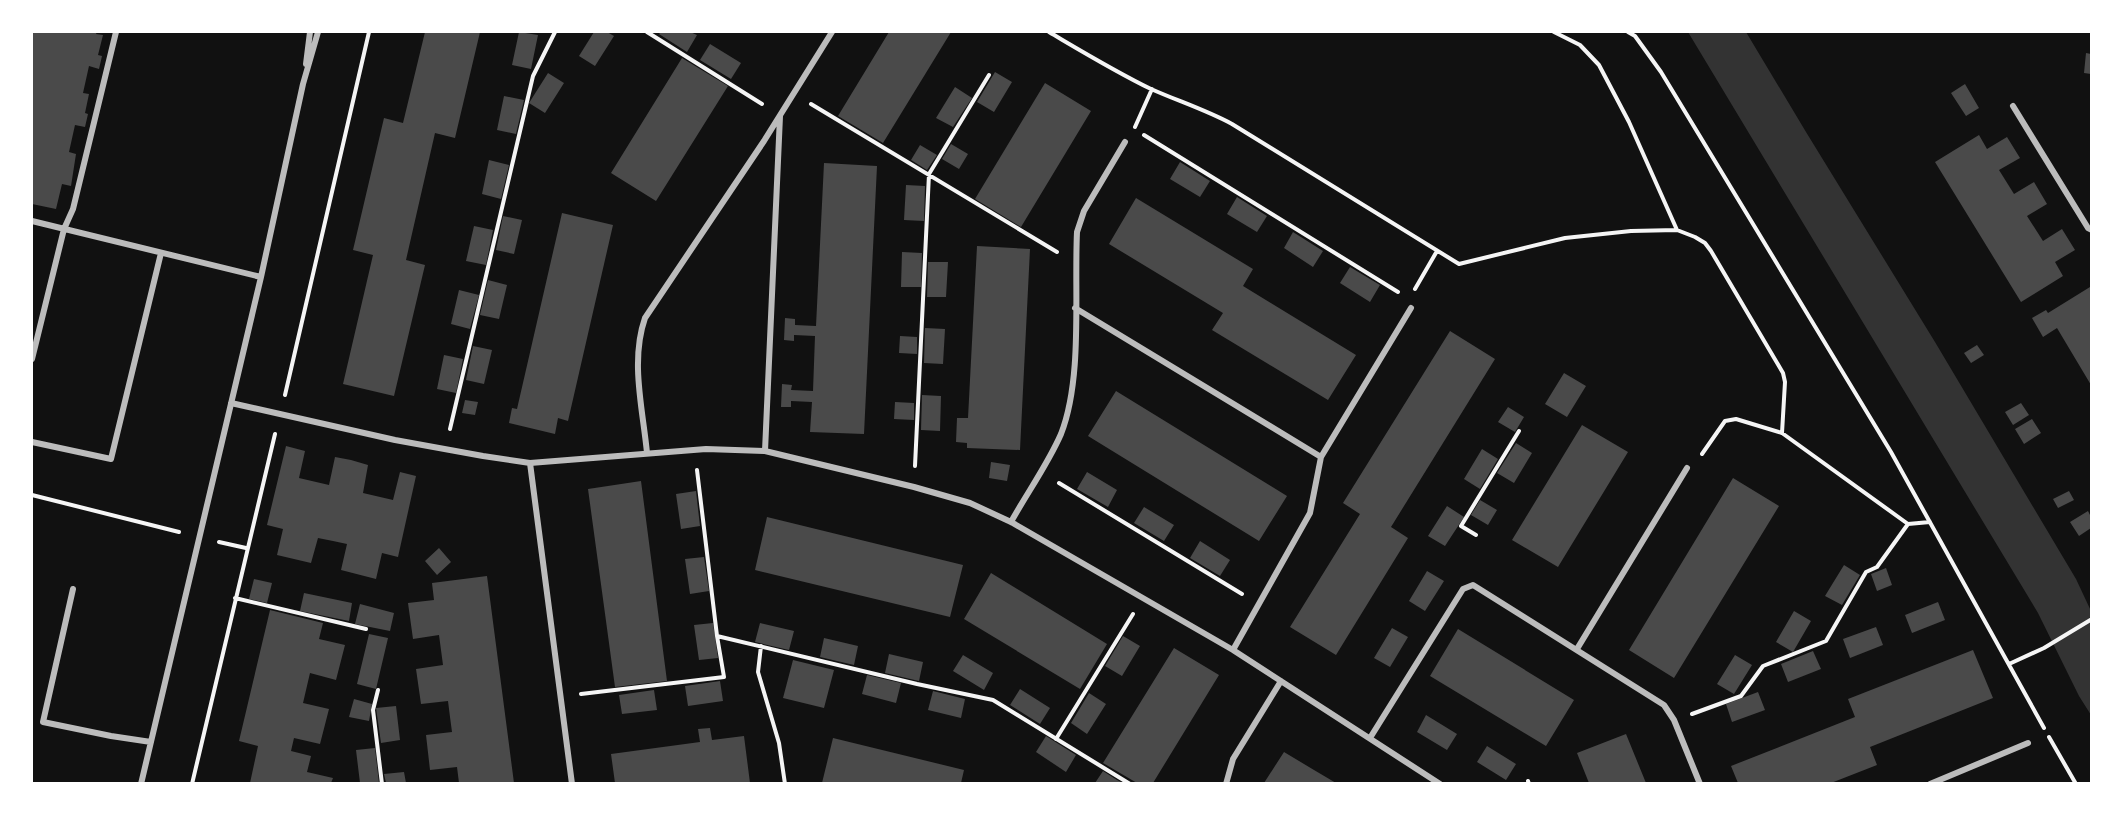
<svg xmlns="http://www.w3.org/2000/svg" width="2123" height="815" viewBox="0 0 2123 815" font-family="'Open Sans',sans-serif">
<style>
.water{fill:#333}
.building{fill:#4a4a4a}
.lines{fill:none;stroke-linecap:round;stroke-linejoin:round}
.path{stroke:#f5f5f5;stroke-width:4}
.minor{stroke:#bcbcbc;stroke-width:6}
</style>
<rect width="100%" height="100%" fill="#111"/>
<path class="water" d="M1688,32H1746L1806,132L1935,342L2076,579L2091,611V715L2079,696L2038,613Z"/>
<path class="building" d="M32,32H97L96,34L103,35L98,55L102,56L99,69L89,66L83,93L89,94L85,113L88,114L85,127L75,125L69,152L76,154L71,186L62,184L56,209L32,204Z
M425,32H480L455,138L435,133L406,260L425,265L394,396L343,384L373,255L353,250L384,118L403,123Z
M519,32L538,35L531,69L512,65Z
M594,32H607L614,36L595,66L579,56Z
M661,32H690L697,35L687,52L659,34Z
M889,32H951L883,143L838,116Z
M710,44L741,63L731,79L700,60Z
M2086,53L2091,54V74L2084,73Z
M682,58L728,86L656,201L611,173Z
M995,72L1012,82L994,112L977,102Z
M548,73L564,83L545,113L529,103Z
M1045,83L1091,111L1021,227L975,199Z
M1965,84L1979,108L1966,116L1951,93Z
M955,87L972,98L953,127L936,118Z
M504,96L524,100L516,134L497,130Z
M1979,135L1987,149L2007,137L2020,158L1999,170L2014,194L2034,182L2047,204L2027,216L2043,241L2062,229L2075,250L2055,262L2063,276L2021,302L1935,162Z
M951,144L968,154L959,169L942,159Z
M920,145L937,155L927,170L911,160Z
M489,160L509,165L501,199L482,194Z
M1180,162L1210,181L1200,197L1170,179Z
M824,163L877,166L864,434L810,432L812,402L791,401V407H781L782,384L792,385L791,390L813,391L815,336L794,335V341L784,340L785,318L795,319V325L816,326Z
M906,185L925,186L924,221L904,220Z
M1237,197L1267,216L1257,232L1227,214Z
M1136,198L1253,269L1243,286L1356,355L1328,400L1212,330L1223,313L1109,244Z
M562,213L613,225L568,421L558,418L555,434L509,423L512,408L517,409Z
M503,216L522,220L514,254L496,250Z
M474,226L493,230L486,265L466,261Z
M1293,232L1323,251L1313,267L1284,248Z
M977,246L1030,249L1020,450L967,448V443L956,442L957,418H968Z
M902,252L922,253L921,287H901Z
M928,262H948L946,297H927Z
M1350,267L1380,285L1370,302L1340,283Z
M488,280L507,285L499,319L480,315Z
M2090,287L2091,289V385L2057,328L2043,337L2032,318L2046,310L2048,313Z
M459,290L479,295L470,329L451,324Z
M925,328L945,329L943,364L924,363Z
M1450,331L1495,359L1391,527L1408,538L1336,655L1290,627L1360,514L1343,503Z
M900,336L917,337V354L899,353Z
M1977,345L1984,355L1971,363L1964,353Z
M473,346L492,350L484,384L466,380Z
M444,355L463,359L456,393L437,389Z
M1564,373L1586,386L1567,417L1545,404Z
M1116,391L1287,496L1259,541L1088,436Z
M922,395L941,396L940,431L921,430Z
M465,400L478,402L475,415L462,413Z
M895,402L914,403V420L894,419Z
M2021,403L2029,415L2013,425L2005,412Z
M1508,407L1524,417L1515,432L1498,422Z
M2032,419L2041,433L2024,444L2015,429Z
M1582,425L1628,452L1558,567L1512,540Z
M1516,443L1532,453L1514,483L1497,473Z
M286,446L305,451L299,478L329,485L335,457L351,460L368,465L363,493L393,500L400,472L416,476L398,557L382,553L376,579L341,570L347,544L333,541L318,538L311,563L277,555L283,529L267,525Z
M1482,449L1498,459L1480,489L1464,479Z
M991,462L1010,465L1007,481L989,478Z
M1087,472L1117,490L1108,507L1077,489Z
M1733,478L1779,506L1674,678L1629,650Z
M641,481L667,681L615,687L588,489Z
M696,491L700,526L681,529L676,494Z
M2069,491L2074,500L2058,508L2053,499Z
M1480,500L1497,510L1488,525L1471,515Z
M1447,506L1464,517L1445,546L1428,536Z
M1144,507L1174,525L1164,541L1134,523Z
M2088,511L2091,517V528L2079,536L2070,522Z
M767,517L963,565L950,617L755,570Z
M1200,541L1230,560L1220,576L1190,558Z
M439,548L451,562L437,575L425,561Z
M704,557L709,591L690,594L685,559Z
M1844,565L1860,575L1842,605L1825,596Z
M1886,568L1892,585L1877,591L1871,574Z
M1427,571L1444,581L1425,611L1409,601Z
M991,573L1107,644L1080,689L964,619Z
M487,576L514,783H459L457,767L430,770L426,735L452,732L450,717L448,701L421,704L416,669L443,665L439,635L413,639L408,603L434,600L432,583Z
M254,579L272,583L267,603L249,599Z
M304,593L352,603L349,621L300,611Z
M1938,602L1945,620L1912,633L1905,615Z
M360,604L394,613L390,631L355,624Z
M270,610L323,623L319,639L345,645L336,680L310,673L303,703L329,709L320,744L294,738L291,751L311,756L307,772L333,778L331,783H250L258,746L239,741Z
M1794,611L1811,621L1793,652L1776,642Z
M713,623L718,658L699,660L694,625Z
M760,623L794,631L789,650L755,642Z
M1876,627L1883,645L1850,658L1843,639Z
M1392,628L1408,637L1390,667L1374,658Z
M1458,629L1574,700L1546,746L1430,676Z
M369,634L388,638L376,689L357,684Z
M1123,636L1140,646L1122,676L1105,666Z
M824,638L858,646L854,665L820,657Z
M1174,648L1219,675L1153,783H1137L1103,763Z
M1973,650L1993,698L1870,747L1877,765L1831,783H1738L1731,766L1855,717L1848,699Z
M1813,651L1821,669L1788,682L1781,664Z
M889,654L923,662L919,681L885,673Z
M963,655L993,673L984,690L953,671Z
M1735,655L1752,665L1734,694L1717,684Z
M793,660L834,670L824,708L783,698Z
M867,675L901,683L896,703L862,694Z
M720,681L723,701L688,706L685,686Z
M1020,689L1050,708L1040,724L1010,705Z
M654,690L657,710L622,714L619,695Z
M933,691L965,699L961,718L928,710Z
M1758,692L1765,710L1732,722L1726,704Z
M1089,693L1106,704L1087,734L1071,723Z
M354,699L372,704L369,721L349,717Z
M396,706L400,740L381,743L376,708Z
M1426,715L1457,734L1447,750L1417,732Z
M710,728L712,740L744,736L750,783H615L611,754L700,742L698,729Z
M1626,734L1646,783H1589L1577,753Z
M1046,736L1076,755L1066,772L1036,752Z
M833,738L964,770L961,783H822Z
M1487,746L1516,764L1506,780L1477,762Z
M375,748L379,783H360L356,750Z
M1284,752L1314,770L1336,783H1264Z
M1103,771L1117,780L1123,783H1095Z
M404,772L406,783H386L384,774Z"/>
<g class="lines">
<path class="path" d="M647,32L762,104
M1049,32C1083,52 1116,72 1151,89C1178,101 1206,110 1232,124L1459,264L1565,238L1631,231L1677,230L1695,237L1705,243L1711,251L1783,373L1785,382L1782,433
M1554,32L1580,45L1599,65L1629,122L1677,230
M1628,32L1635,36L1661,72L1891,452L2044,728
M811,104L1057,252
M1135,127L1152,89
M1144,135L1398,292
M1415,289L1437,251
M285,395L369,32
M450,429L533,76L555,32
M1702,454L1725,421L1736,419L1782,433L1908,524L1930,522
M915,466L929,174L989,75
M697,470L717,636L917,684L993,700L1130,784
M1059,483L1242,594
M32,495L179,532
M1476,535L1461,526L1519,431
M219,542L246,548
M235,598L366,629
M761,646L758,672L779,743L785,784
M2009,664L2044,648L2092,619
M378,690L373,710L382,784
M581,694L724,677L717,636
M1692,714L1741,696L1763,666L1826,641L1866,572L1877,567L1908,524
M2049,737L2076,784
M1056,739L1133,614
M1528,781L1529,784
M192,784L275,434"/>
<path class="minor" d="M306,64L310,32
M2013,106L2088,228L2092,230
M32,221L261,277
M1075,308L1321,457
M32,359L64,229L73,209L116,32
M231,403L395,440L483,456L530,463L706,449L765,451L914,487L970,503L1011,522L1233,650L1440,784
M32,442L111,459L161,253
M765,451L780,116
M647,453C643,410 630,361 645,318L764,141L832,32
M530,463L572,784
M1011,522C1027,493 1048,464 1061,434C1083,378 1074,293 1077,232L1084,211L1125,142
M73,589L43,722L111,736L151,742
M1577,649L1687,468
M1233,650L1310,513L1321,457L1411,308
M1370,738L1463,589L1473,585L1664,705L1674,720L1700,784
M141,784L261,277L303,84L318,32
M1226,784L1233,759L1281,681
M1930,784L2028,743"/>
</g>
<rect width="2123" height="815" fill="none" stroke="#ffffff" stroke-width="66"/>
</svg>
